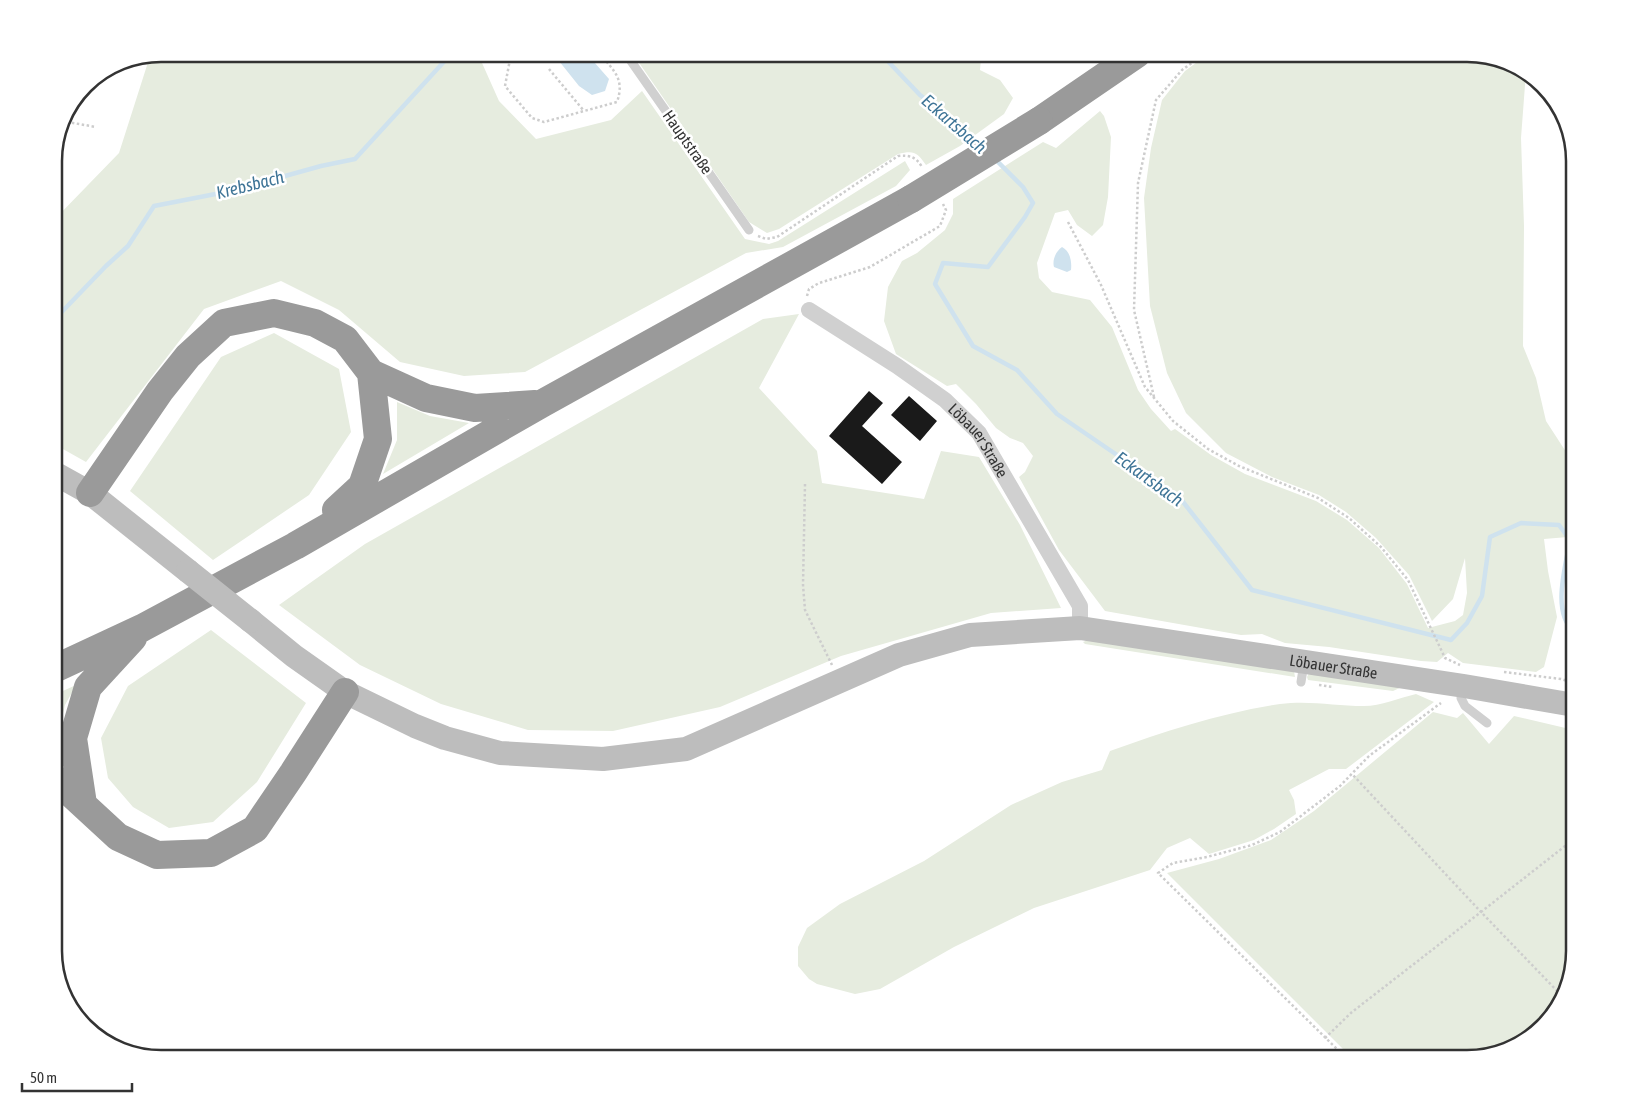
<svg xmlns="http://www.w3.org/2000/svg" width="1628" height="1113" viewBox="0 0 1628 1113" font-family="'Asap Condensed',sans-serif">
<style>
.green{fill:#e6ecdf}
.water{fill:#cfe2ee}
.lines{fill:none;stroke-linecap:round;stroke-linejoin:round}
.stream{stroke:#cfe2ee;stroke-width:4.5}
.building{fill:#1a1a1a}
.path{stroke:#cdcdcd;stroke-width:2.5;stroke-dasharray:2.5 2.5;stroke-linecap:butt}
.lane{stroke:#d0d0d0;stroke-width:9}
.street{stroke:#d0d0d0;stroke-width:16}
.secondary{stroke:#bdbdbd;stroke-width:24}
.highway{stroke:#9a9a9a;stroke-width:28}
.secondary-bridge{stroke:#bdbdbd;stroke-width:24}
.highway-bridge{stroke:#9a9a9a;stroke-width:28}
.labels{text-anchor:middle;stroke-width:5;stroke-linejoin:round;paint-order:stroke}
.street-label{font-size:16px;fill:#333;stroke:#fff}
.water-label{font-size:18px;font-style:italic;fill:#3f7597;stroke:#fff}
.rim{fill:none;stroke:#333;stroke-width:2.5}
</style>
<rect width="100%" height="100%" fill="#fff"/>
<path class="green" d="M161,54H478L499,101L536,139L611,120L642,91L745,239L769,244L778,241L905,161L910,170L896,186L783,247L746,253L525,372L464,376L400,362L339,310L281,281L204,309L86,462L54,444V220L119,153L150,56Z
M633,54H977L981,58L980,70L1000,80L1013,98L1004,114L960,146L926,165C917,152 914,150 898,154L779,229L767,233L749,222Z
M1208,54H1467L1526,72L1521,138L1524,226L1523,346L1536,378L1546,421L1570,458L1574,473V531L1568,537L1544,539L1548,571L1557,617L1544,667L1536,672L1463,663L1448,653L1437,662L1421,661L1329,647L1285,643L1262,634L1241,635L1105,611L1059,550L1019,477L1025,472L1033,456L1023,443L1010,438L996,428L976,404L956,384L947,386L896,354L884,321L888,287L902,261L917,253L945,230L953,214V199L1043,142L1056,148L1100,111L1104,116L1111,137L1108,197L1103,225L1092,236L1077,225L1068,210L1055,213L1037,263L1039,278L1052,292L1090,300L1112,327L1138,390L1151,409L1171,431L1175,429L1211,455L1245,474L1316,501L1347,520L1379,548L1407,584L1428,628L1455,621L1463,615L1467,593L1465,558L1453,599L1432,621L1409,575L1376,538L1346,512L1319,495L1272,477L1226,453L1186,413L1167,373L1150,306L1144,198L1151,148L1162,100L1185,71Z
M799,314L759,388L817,451L822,483L924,499L941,451L979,457L1020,525L1061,608L991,613L841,656L720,707L613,731L528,730L441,704L360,665L279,605L365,544L763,319Z
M274,333L339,369L351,432L309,495L213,560L130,491L221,357Z
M397,402L430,416L469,423L383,474L397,440Z
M211,630L306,703L257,782L213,822L169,828L133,807L108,778L101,738L128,686Z
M1088,640L1294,671L1295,677L1085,644L1083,642Z
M1309,673L1404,686L1393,691L1308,680L1307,677Z
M76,685L65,705L58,734L63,763L54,756V695Z
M1416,694L1434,702L1346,769H1329L1289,790L1294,800L1296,814L1274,829L1254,840L1209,854L1190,838L1167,848L1150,870L1034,908L954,947L880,989L855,994L817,984L809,979L798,966V947L807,928L840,904L924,861L1011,805L1062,782L1102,770L1110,751C1166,731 1221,713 1280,704C1309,700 1335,706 1364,706C1381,706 1399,698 1416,694Z
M1433,712L1457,718L1463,713L1489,744L1514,716L1574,730V952L1556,1012L1520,1045L1467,1059H1353L1167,873L1219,859L1271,840L1314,811Z"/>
<path class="water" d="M556,54H587L609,79L605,91L592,95L579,86L555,56Z
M1062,247C1070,251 1072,261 1071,270L1067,272L1054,267C1052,260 1056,251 1062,247Z"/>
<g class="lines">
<path class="stream" d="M881,54L920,95L961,126L981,146
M994,158L1023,187L1033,203L1025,217L988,267L943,263L935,284L973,346L1017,370L1057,414L1180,498L1252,590L1451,640L1467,623L1482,596L1490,537L1521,523L1559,525L1570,540C1566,565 1551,613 1574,631
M54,320L106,266L128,246L154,206L231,191L321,166L355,159L451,54"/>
</g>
<path class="building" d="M869,391L883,403L862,426L902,462L882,484L829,436Z
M909,396L937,421L920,441L891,415Z"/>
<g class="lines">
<path class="path" d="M511,54L505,86L532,118L544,122L617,102C625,79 614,71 600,54
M549,69L584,111
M62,121L96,127
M1068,222L1101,285L1145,387L1173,421L1208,449L1239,466L1318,498L1349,518L1381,547L1408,580L1445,658L1460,665
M758,236L766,239L777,237L898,156C910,155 916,157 922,167
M807,296L809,289L819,283L870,267L940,226L946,210L943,204
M1154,397L1134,310L1138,183L1156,100L1182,70L1204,54
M805,484L803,585L805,610L832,665
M1504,672L1561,679L1574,683
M1319,685L1333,687
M1561,995L1481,912L1574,839
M1325,1038L1352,1012L1481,912L1352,774
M1347,1059L1158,873L1173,863L1207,857L1252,845L1280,832L1340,786L1369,756L1441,703"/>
<path class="lane" d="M626,54L749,230
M1301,682L1304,663
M1464,686L1461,698L1465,706L1487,723"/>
<path class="street" id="s1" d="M809,310L897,366L945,400L979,433L1080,606V628"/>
<g class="secondary">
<path d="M54,473L90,493L188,571"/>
<path id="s2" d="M251,621L294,656L345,692L415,726L445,738L500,753L603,759L686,749L899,655L970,635L1080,628L1464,686L1574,705"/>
</g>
<path class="highway" d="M1039,121L1137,54
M90,493L160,391L188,356L224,323L274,313L315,323L345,339L371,373L426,398L475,408L535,404
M336,510L362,486L378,439L371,373
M54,669L142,628L295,546L543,403L911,199
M54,778L118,837L157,855L211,853L255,829L293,773L345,692
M83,804L73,738L88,687L133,638"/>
<path class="secondary-bridge" d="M188,571L251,621"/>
<path class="highway-bridge" d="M911,199L1039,121"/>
</g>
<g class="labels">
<g class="street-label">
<text transform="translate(688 142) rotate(55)" y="6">Hauptstraße</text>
<text dy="6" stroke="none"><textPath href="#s1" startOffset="216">Löbauer Straße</textPath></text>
<text dy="6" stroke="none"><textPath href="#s2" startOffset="1145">Löbauer Straße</textPath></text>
</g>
<g class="water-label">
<text transform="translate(954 124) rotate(41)" y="6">Eckartsbach</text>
<text transform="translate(250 185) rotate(-14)" y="6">Krebsbach</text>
<text transform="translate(1149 479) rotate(36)" y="6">Eckartsbach</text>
</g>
</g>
<path d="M0 0H1628V1113H0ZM161 62H1467A99 99 0 0 1 1566 161V951A99 99 0 0 1 1467 1050H161A99 99 0 0 1 62 951V161A99 99 0 0 1 161 62Z" fill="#fff" fill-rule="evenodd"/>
<path class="rim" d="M161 62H1467A99 99 0 0 1 1566 161V951A99 99 0 0 1 1467 1050H161A99 99 0 0 1 62 951V161A99 99 0 0 1 161 62Z"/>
<path d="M22 1083v8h110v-8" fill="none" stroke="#333333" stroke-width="2.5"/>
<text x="30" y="1083" font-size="15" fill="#333333" stroke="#ffffff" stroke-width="4" paint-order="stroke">50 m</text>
</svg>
